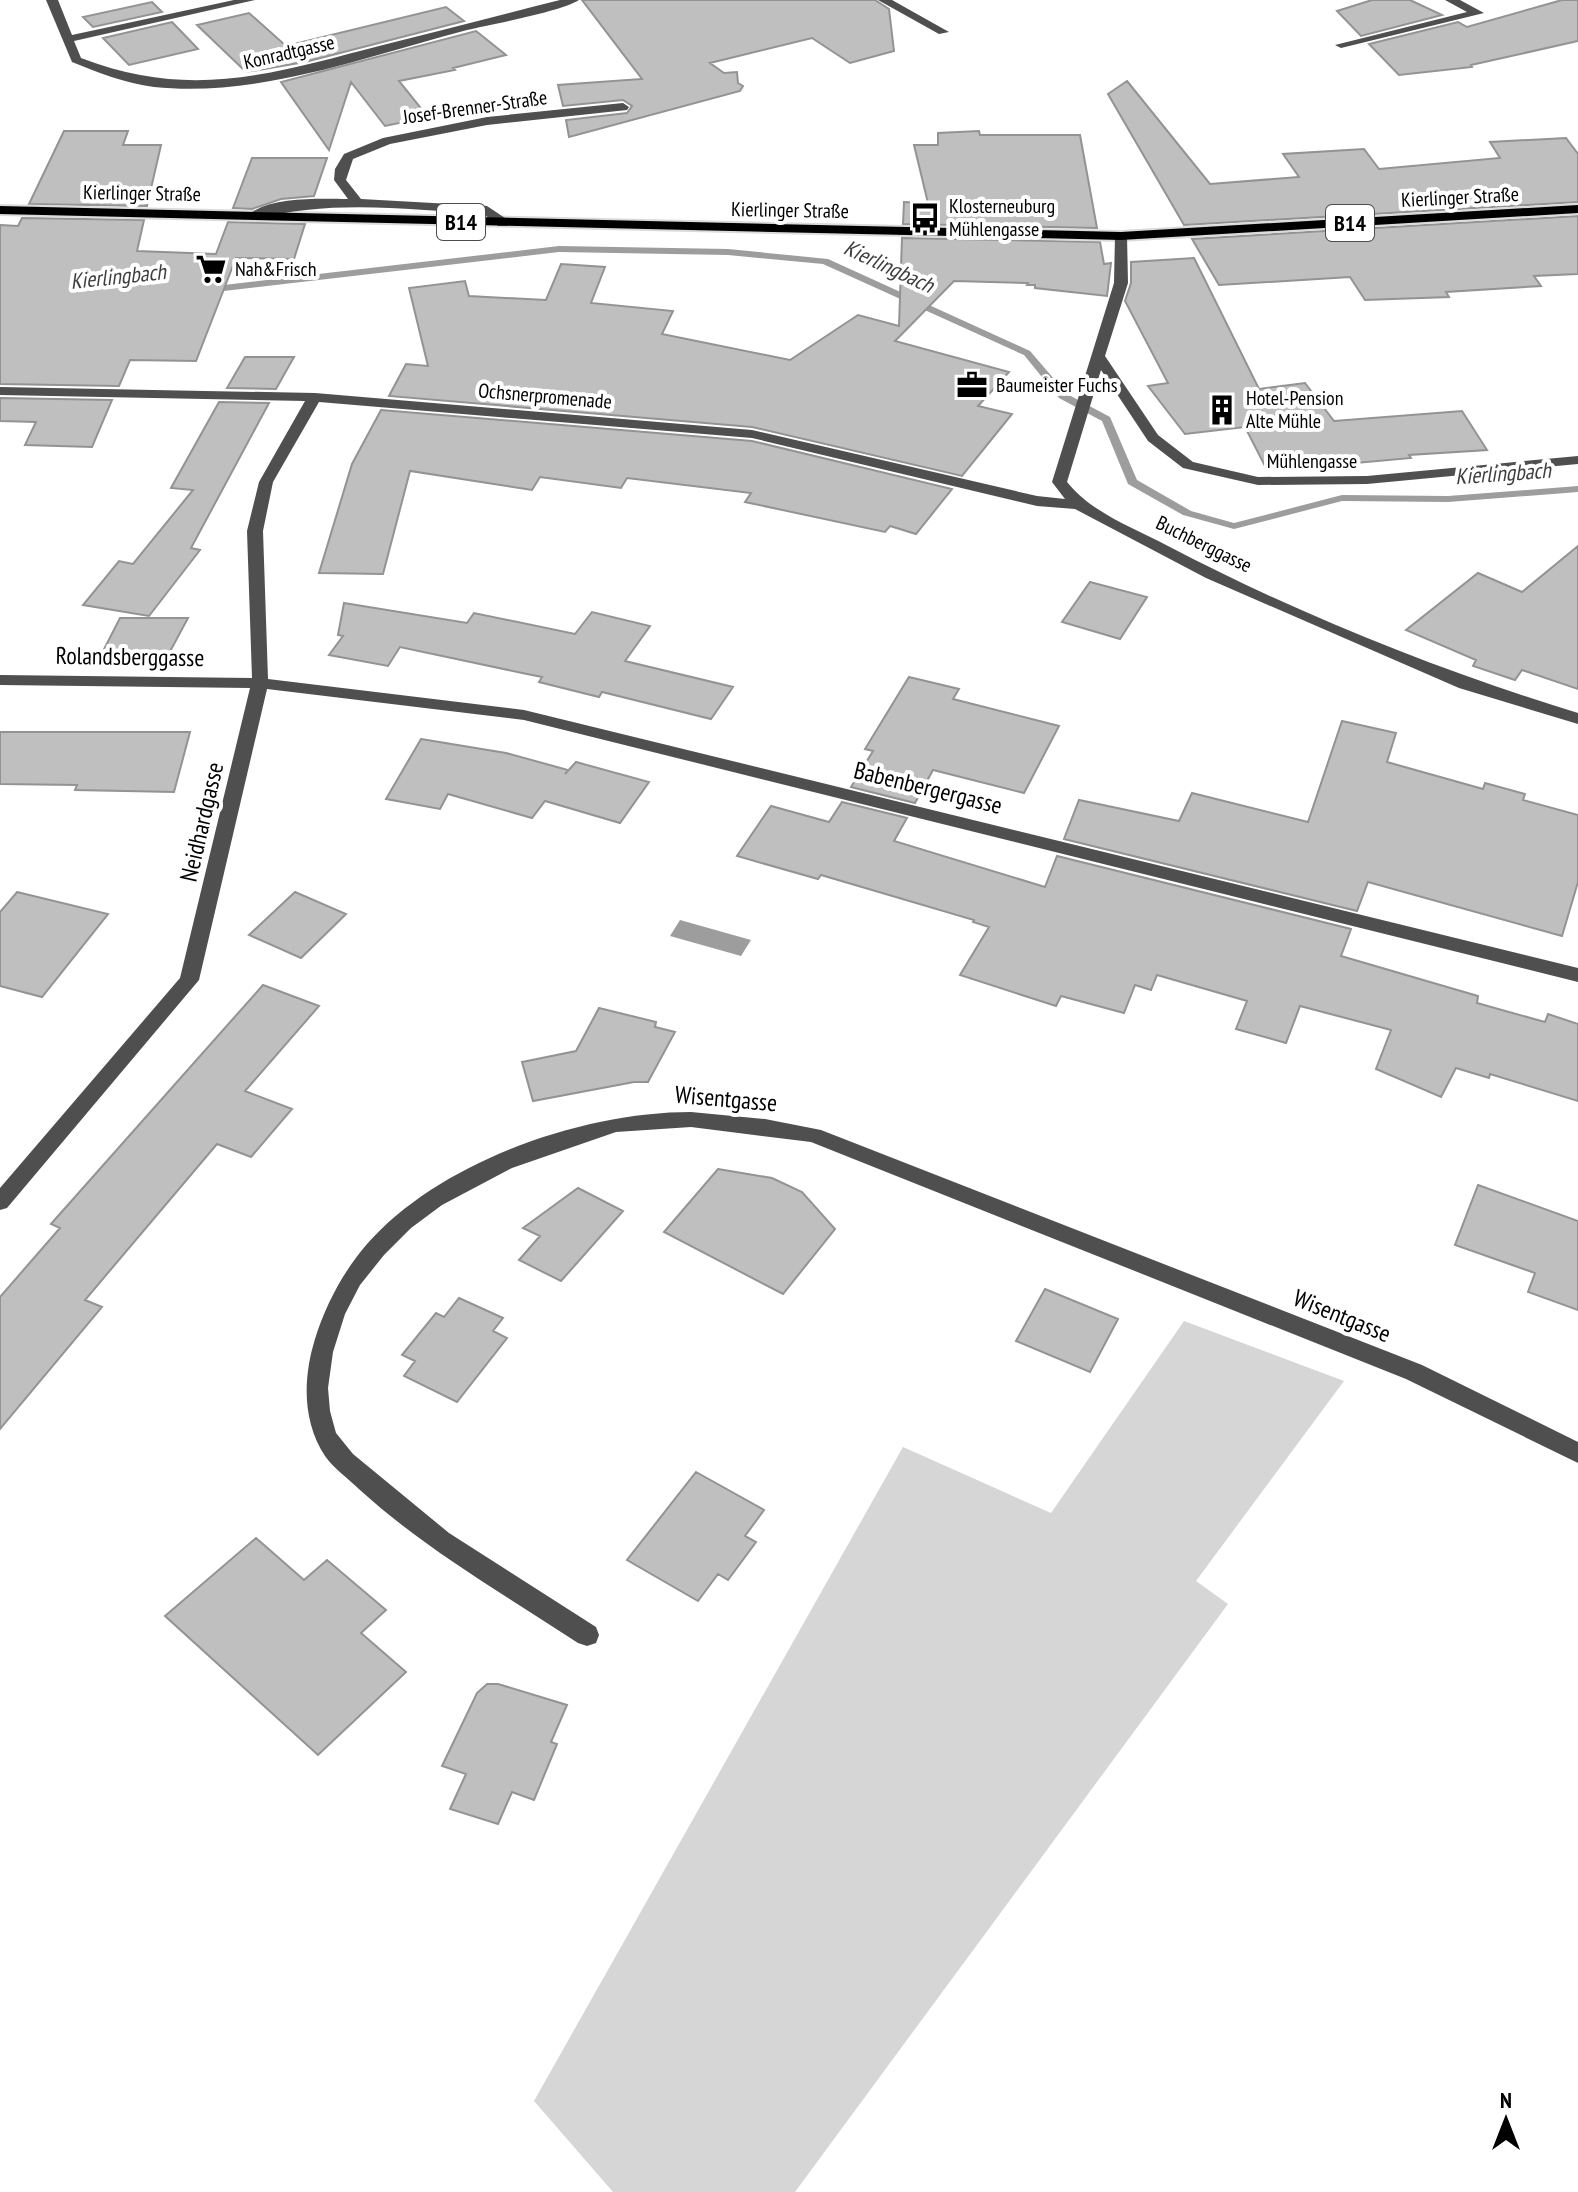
<svg xmlns="http://www.w3.org/2000/svg" width="1578" height="2192" viewBox="0 0 1578 2192" font-family="'PT Sans Narrow',sans-serif">
<style>
.green{fill:#d6d6d6}
.water{fill:#9d9d9d}
.lines{fill:none;stroke-linecap:round;stroke-linejoin:round}
.stream{fill:#9d9d9d;fill-rule:evenodd}
.building{fill:#bfbfbf;stroke:#939393;stroke-width:2}
.major-casing{stroke:#dbdbdb;stroke-width:4}
.minor{fill:#4f4f4f;fill-rule:evenodd}
.major{fill:#000;fill-rule:evenodd}
.labels{text-anchor:middle;stroke-width:8;stroke-linejoin:round;paint-order:stroke}
.far-street-label{font-size:20px;fill:#000;stroke:#fff}
.far-poi-label{font-size:20px;fill:#000;stroke:#fff;text-anchor:start}
.shield{fill:#fff;stroke:#4c4c4c;stroke-width:2}
.shield-label{font-size:22px;font-weight:bold;fill:#000}
.far-water-label{font-size:22px;font-style:italic;fill:#3e3e3e;stroke:#fff}
.street-label{font-size:24px;fill:#000;stroke:#fff}
</style>
<rect width="100%" height="100%" fill="#fff"/>
<path class="green" d="M1184,1321L1344,1381L1196,1581L1228,1604L795,2192H613L534,2101L903,1447L1051,1513Z"/>
<path class="water" d="M680,920L751,940L741,956L670,936Z"/>
<g class="lines">
<path class="stream" d="M559,246L728,249L828,259L1030,351L1067,394L1110,417L1137,480L1191,511L1234,523L1342,495L1448,496L1578,486V492L1448,502L1342,501L1234,529L1183,515L1128,484L1102,421L1059,398L1024,355L823,264L728,255L559,252L207,293L202,290L207,287Z"/>
</g>
<path class="building" d="M582,0H875L889,9L894,51L850,63L812,38L710,63L724,73L737,72L738,83L743,86L740,91L569,137L566,120L627,113L632,106L623,100L563,106L558,85L642,79Z
M1372,0H1410L1442,15L1361,36L1337,11Z
M1562,0H1578V41L1471,65L1472,67L1399,75L1369,44L1458,22L1467,27Z
M152,2L162,12L93,27L83,17Z
M446,7L464,21L305,62L246,72L197,25L249,13L286,46Z
M172,22L198,49L129,65L103,38Z
M476,31L506,55L453,68L455,70L399,81L428,117L385,126L351,82L329,150L281,82Z
M1127,81L1210,184L1299,177L1283,154L1364,149L1379,169L1500,158L1490,142L1566,138L1578,154V202L1184,225L1108,94Z
M64,131H128L123,145H161L147,206L29,204Z
M979,131L980,135H1080L1097,228L903,224L904,202L928,203L914,145H938V133Z
M252,158H327L314,196L281,199L252,209L233,208Z
M1578,216V274L1534,276L1541,286L1446,292L1449,297L1365,300L1350,277L1219,285L1192,239Z
M22,218L144,220L137,251L216,254L228,222L305,224L294,259L236,258L196,361L130,360L119,386L0,384V225L18,226Z
M902,238L1100,242L1104,264L1111,263L1107,296L1035,288V285H1027L1028,283L954,281L895,341L1009,372L978,406L1012,414L962,476L752,427L389,396L406,364L428,366L409,288L465,281L469,296L546,300L561,264L605,267L591,303L673,311L662,334L790,360L858,315L899,326Z
M1194,258L1259,389L1305,383L1334,421L1462,411L1487,450L1409,455L1411,458L1345,464L1343,461L1265,466L1245,427L1185,434L1148,386L1168,383L1125,301L1131,283V262Z
M245,357H294L276,389L227,388Z
M0,398L112,400L92,447L25,445L36,422L0,421Z
M219,402L269,403L191,548L200,550L149,616L83,605L119,561L133,564L193,490L171,488Z
M381,410L752,441L952,489L916,534L890,526L885,532L745,502L751,493L627,478L621,488L540,477L532,490L410,471L383,574L319,573L352,464Z
M1578,546V689L1522,670L1515,680L1473,666L1476,660L1406,630L1478,573L1522,592Z
M1090,582L1147,597L1120,639L1062,622Z
M344,603L467,623L474,613L575,634L592,612L650,626L625,661L733,687L711,719L602,692L599,697L539,682L542,677L527,674L400,647L388,666L329,655L343,636L338,635Z
M120,618H188L166,659L101,655Z
M909,677L959,689L953,699L1059,726L1024,793L933,770L915,803L851,787L873,751L865,749Z
M1342,721L1396,733L1387,762L1483,789L1485,783L1525,794L1523,800L1578,815V882L1562,936L1368,882L1357,911L1064,839L1079,800L1179,821L1192,793L1308,822Z
M0,732H190L174,792L75,790L77,785L0,784Z
M421,739L506,753L568,770L565,774L576,762L649,782L620,823L545,801L532,818L448,794L440,809L386,799Z
M842,802L907,818L894,841L1045,887L1057,856L1351,929L1341,956L1478,996L1477,1003L1545,1022L1548,1014L1578,1024V1101L1490,1074L1489,1078L1456,1068L1441,1097L1376,1069L1391,1030L1300,1006L1286,1043L1236,1029L1247,1001L1157,975L1151,990L1135,985L1124,1013L1061,996L1056,1006L960,975L989,927L973,922L974,920L821,875L818,879L737,856L771,806L829,822Z
M17,892L108,914L42,997L0,986V912Z
M295,892L346,914L301,958L249,935Z
M263,985L319,1006L245,1091L292,1109L251,1157L217,1144L85,1300L102,1307L0,1429V1297L60,1228L51,1224Z
M599,1008L656,1022L655,1027L675,1032L648,1082H634L533,1101L522,1062L576,1051Z
M718,1169L772,1178L802,1192L835,1229L783,1294L664,1232Z
M1478,1185L1578,1221V1310L1528,1292L1535,1273L1455,1245Z
M578,1188L623,1211L561,1281L519,1260L540,1236L523,1228Z
M1045,1289L1118,1319L1090,1372L1016,1341Z
M459,1298L503,1318L493,1331L507,1338L457,1402L404,1376L415,1361L402,1355L436,1313L444,1317Z
M696,1472L764,1510L745,1536L756,1542L728,1580L718,1574L698,1601L627,1560Z
M256,1538L304,1580L327,1560L386,1610L361,1633L406,1672L318,1755L165,1616Z
M487,1684H498L567,1705L551,1742L557,1744L534,1800L512,1792L498,1824L450,1809L466,1774L442,1766L477,1693Z"/>
<g class="lines">
<g class="major-casing">
<path id="major" d="M1578,205V213L1121,240L0,214V206L1121,232Z"/>
</g>
<path class="minor" d="M46,0H58L72,35L234,0H255L74,41L81,58C192,101 274,73 383,45C442,30 501,15 560,0H579C560,12 492,24 467,30C367,56 259,98 154,87C125,83 99,73 72,62Z
M878,0H892L949,32L939,34Z
M1445,0H1460L1484,13L1341,48L1335,45L1467,12Z
M623,103L629,107L627,110L487,125L390,144L353,159L346,180L361,199L487,206L508,220V226H498L484,214C405,209 329,199 252,220L246,216C271,196 317,199 348,199L334,180L335,169L344,154L383,138L487,117Z
M1121,232L1127,236L1128,283L1105,356L1158,435L1193,462L1258,477L1367,476L1578,456V464L1367,484L1258,485L1183,468L1148,441L1101,370L1067,482C1092,513 1132,527 1168,546C1298,614 1438,670 1578,713V724L1459,688L1206,578L1075,509L1037,506L752,438L319,402L273,482L263,531L268,679L524,710L1578,968V982L524,720L267,689L199,980L7,1208L0,1210V1188L180,978L250,688L0,685V675L252,678L247,531L259,482L305,401L0,395V387L315,393L752,430L1037,496L1065,499L1052,482L1114,283L1115,236Z
M691,1112L765,1119L821,1130L1422,1365L1578,1442V1463L1406,1379L811,1142L691,1127L616,1132L512,1168L442,1205L411,1228L384,1255L360,1285L345,1314L333,1352L328,1388L330,1411L336,1433L353,1454L449,1533L596,1627L599,1635L596,1643L587,1646L578,1643C504,1594 426,1550 360,1490C349,1479 334,1469 325,1456C302,1421 303,1378 315,1339C326,1304 343,1272 367,1244C440,1161 583,1112 691,1112Z"/>
<use href="#major" class="major"/>
</g>
<defs>
<g id="bus-bare" transform="scale(2.4)"><path d="M-5-6H5V4H4V6H2V4H-2V6H-4V4H-5ZM-3.5-4V0h7V-4ZM-3.5 1.2v1.5H-2V1.2ZM2 1.2v1.5H3.5V1.2Z" fill="#000" stroke="#fff" stroke-width="2.5" paint-order="stroke"/></g>
<g id="supermarket-bare" transform="scale(2.4)"><path d="M-6-5.5h2.5l.6 2H6L4.5 2H-2.5L-4.4-4H-6ZM-1.5 3.2a1.3 1.3 0 1 0 .1 0ZM3 3.2a1.3 1.3 0 1 0 .1 0Z" fill="#000" stroke="#fff" stroke-width="2.5" paint-order="stroke"/></g>
<g id="office-bare" transform="scale(2.4)"><path d="M-6-3h4V-5.5h4V-3h4V5H-6ZM-1-4.5V-3h2v-1.5ZM-6 0V1H6V0Z" fill="#000" stroke="#fff" stroke-width="2.5" paint-order="stroke"/></g>
<g id="building-bare" transform="scale(2.4)"><path d="M-4-6H4V6H1V3H-1V6H-4ZM-2.5-4.3h1.7v1.8h-1.7ZM.8-4.3h1.7v1.8H.8ZM-2.5-1h1.7V.8h-1.7ZM.8-1h1.7V.8H.8Z" fill="#000" stroke="#fff" stroke-width="2.5" paint-order="stroke"/></g>
</defs>
<g fill-rule="evenodd">
<use href="#bus-bare" x="925" y="218"/>
<use href="#supermarket-bare" x="211" y="269"/>
<use href="#office-bare" x="972" y="385"/>
<use href="#building-bare" x="1222" y="410"/>
</g>
<g class="labels">
<g class="far-street-label">
<text transform="translate(289 52) rotate(-13)" y="7">Konradtgasse</text>
<text transform="translate(475 107) rotate(-8)" y="7">Josef-Brenner-Straße</text>
<text transform="translate(142 193) rotate(1)" y="7">Kierlinger Straße</text>
<text transform="translate(1460 197) rotate(-3)" y="7">Kierlinger Straße</text>
<text transform="translate(790 210) rotate(1)" y="7">Kierlinger Straße</text>
<text transform="translate(545 396) rotate(5)" y="7">Ochsnerpromenade</text>
<text x="1312" y="468">Mühlengasse</text>
<text transform="translate(1204 544) rotate(26)" y="7">Buchberggasse</text>
</g>
<g class="far-poi-label">
<text x="949" y="213">Klosterneuburg<tspan x="949" dy="23">Mühlengasse</tspan></text>
<text x="235" y="276">Nah&amp;Frisch</text>
<text x="996" y="392">Baumeister Fuchs</text>
<text x="1246" y="405">Hotel-Pension<tspan x="1246" dy="23">Alte Mühle</tspan></text>
</g>
<g class="shield">
<rect x="437" y="204" width="48" height="36" rx="6"/>
<rect x="1326" y="205" width="48" height="36" rx="6"/>
</g>
<g class="shield-label">
<text x="461" y="230">B14</text>
<text x="1350" y="231">B14</text>
</g>
<g class="far-water-label">
<text transform="translate(889 266) rotate(25)" y="8">Kierlingbach</text>
<text transform="translate(118 276) rotate(-6)" y="8">Kierlingbach</text>
<text transform="translate(1503 473) rotate(-4)" y="8">Kierlingbach</text>
</g>
<g class="street-label">
<text transform="translate(130 657) rotate(1)" y="8">Rolandsberggasse</text>
<text transform="translate(928 788) rotate(14)" y="8">Babenbergergasse</text>
<text transform="translate(202 822) rotate(-77)" y="8">Neidhardgasse</text>
<text transform="translate(726 1099) rotate(5)" y="8">Wisentgasse</text>
<text transform="translate(1342 1316) rotate(22)" y="8">Wisentgasse</text>
</g>
</g>
<g transform="translate(1506 2120)" stroke="#ffffff" stroke-width="6" paint-order="stroke">
<path d="M0-6L14 30L0 20L-14 30Z" fill="#000000"/>
<text y="-12" font-size="22" font-weight="bold" text-anchor="middle" fill="#000000">N</text>
</g>
</svg>
